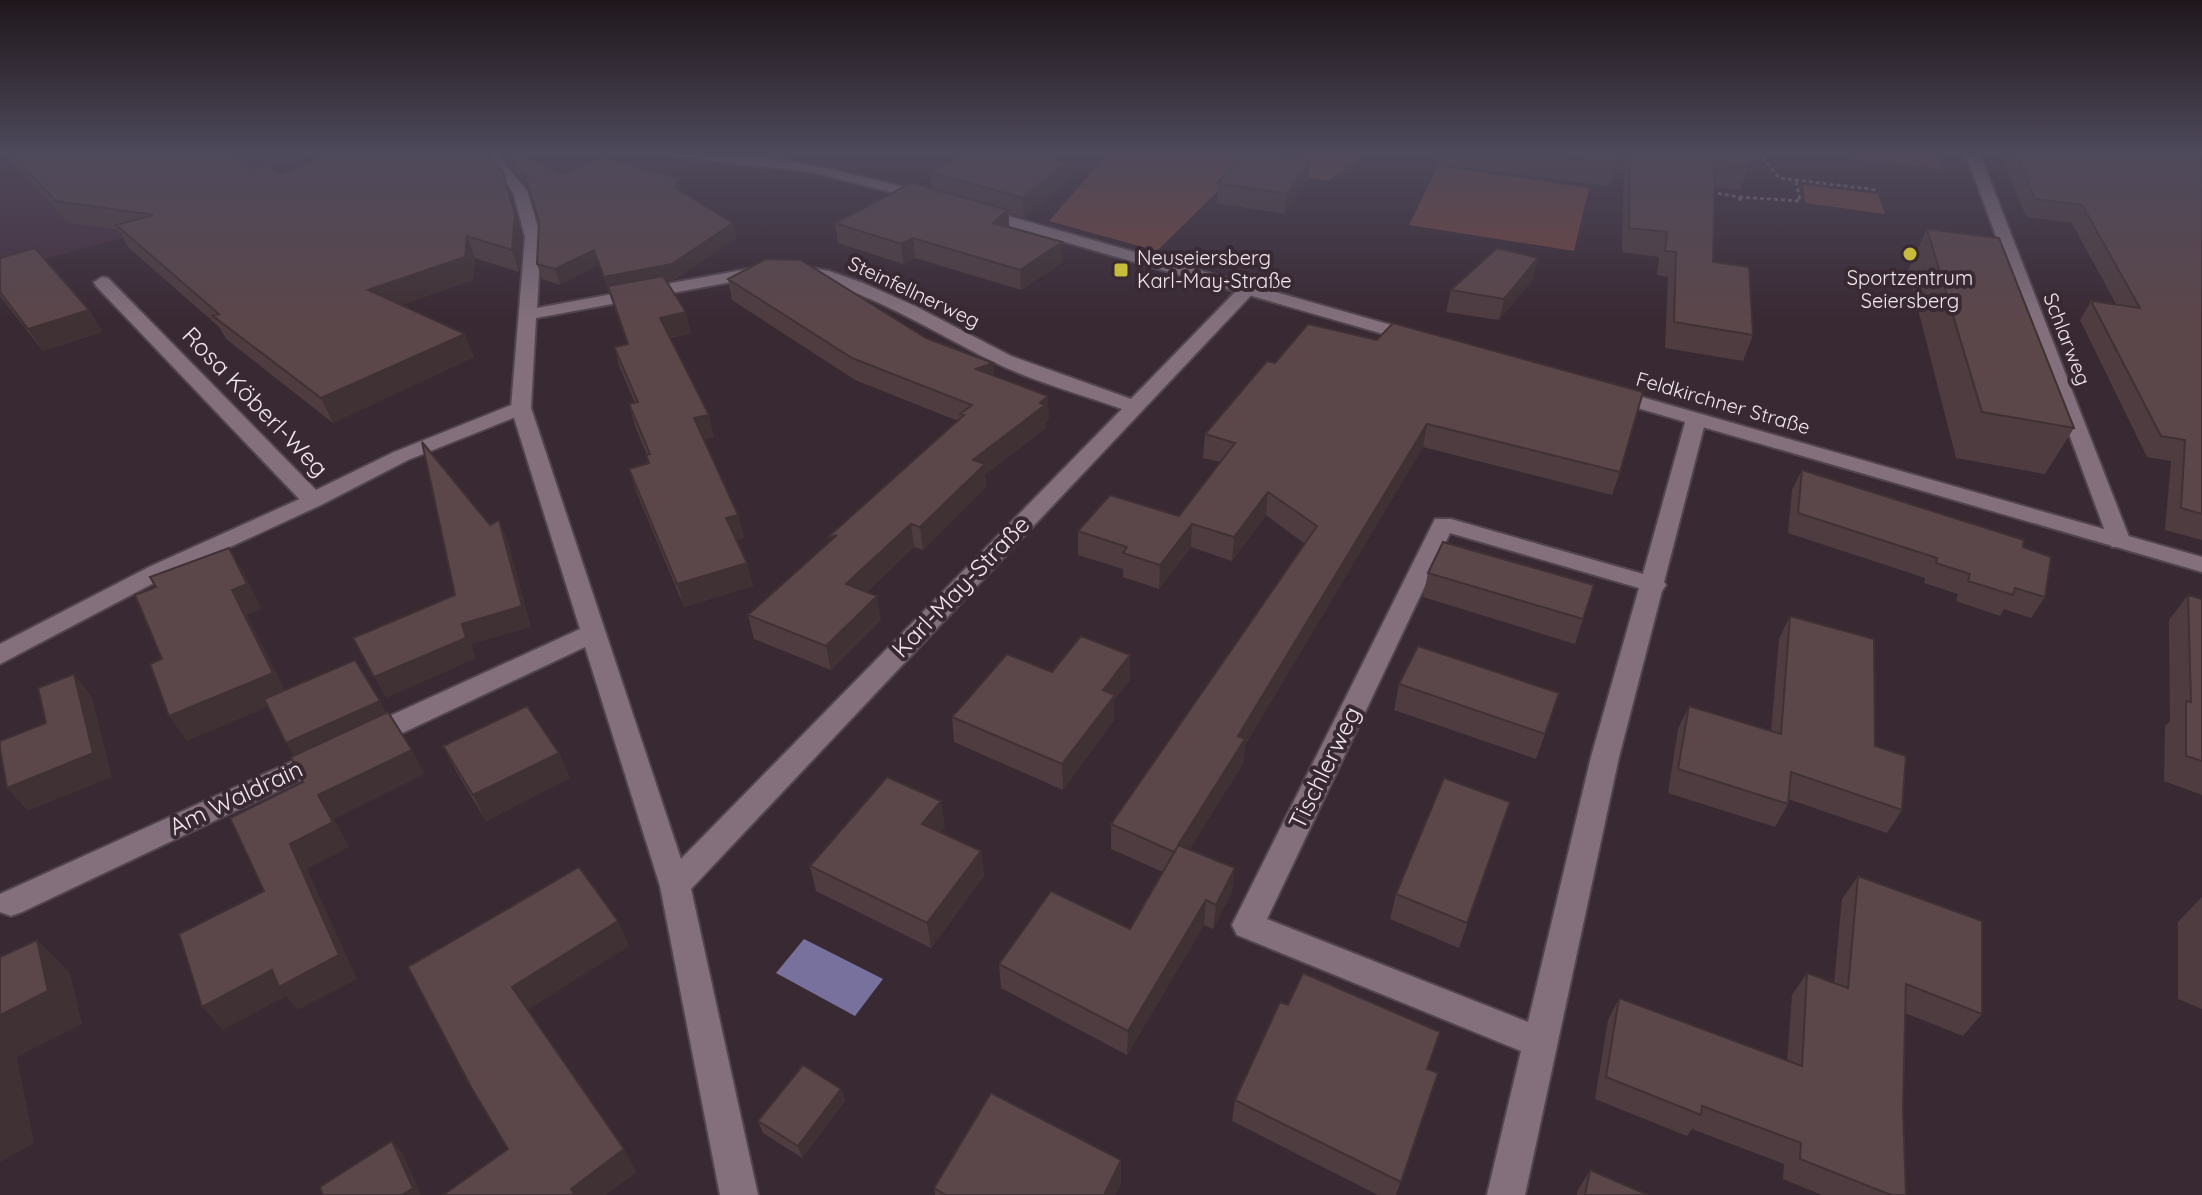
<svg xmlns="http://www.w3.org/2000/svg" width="2202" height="1195" viewBox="0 0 2202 1195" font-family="Quicksand,sans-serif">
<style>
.built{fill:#462f3e}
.green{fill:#71453e}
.water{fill:#78719d}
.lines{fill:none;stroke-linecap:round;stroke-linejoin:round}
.lane-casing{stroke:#52454d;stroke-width:4}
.street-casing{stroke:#52454d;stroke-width:4}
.secondary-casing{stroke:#52454d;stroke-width:4}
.path{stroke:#84767e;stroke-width:3;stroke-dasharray:4 3;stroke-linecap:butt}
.lane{fill:#83707c;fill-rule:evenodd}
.street{fill:#83707c;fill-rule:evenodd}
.secondary{fill:#83707c;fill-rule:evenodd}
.wall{fill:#4e3c40}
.shaded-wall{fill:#403134}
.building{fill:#5b464a;stroke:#403134;stroke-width:2}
.poi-dot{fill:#c7bb3b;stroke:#392933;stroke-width:3}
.labels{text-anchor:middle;stroke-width:8;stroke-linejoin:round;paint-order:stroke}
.far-poi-label{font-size:20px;fill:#f2e7ed;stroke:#392933;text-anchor:start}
.far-street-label{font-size:20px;fill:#f2e7ed;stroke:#392933}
.street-label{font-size:24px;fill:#f2e7ed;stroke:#392933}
</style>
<rect width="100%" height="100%" fill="#392933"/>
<path class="built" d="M0,152H330L263,171L288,193L0,271V179L20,174Z"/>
<path class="green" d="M1109,152H1371L1328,181L1242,167L1157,251L1049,221Z
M1801,152H1935L1942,169Z
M1438,166L1589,188L1574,251L1409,225Z
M1803,185L1878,194L1885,214L1805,203Z"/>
<path class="water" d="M804,939L883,979L855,1016L776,973Z"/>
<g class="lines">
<g class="lane-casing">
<path id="lane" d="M102,277L108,278L316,490L394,452L514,404L521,402L531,408L528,412L408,460L321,505H305L96,286L94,282Z"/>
</g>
<g class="street-casing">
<path id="street" d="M481,152H495L527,191L541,237L537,308L753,268L792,265L829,271L863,283L915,306L1011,356L1131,399L1242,285L1248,284L1257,289L691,889L758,1195H720L660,886L585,647L379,744L369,747L359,744L355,737L359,730L580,629L511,408L525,237L513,192ZM792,275C866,287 928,330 994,362C1034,382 1080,394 1122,409L681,859L531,408L536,318L753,278Z
M1965,152H1979L2131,542L2128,547H2112L2109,542Z
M1696,413L1706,419L1664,582L1666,585L1662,591L1619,757L1525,1195H1487L1521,1051L1237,935L1232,925L1435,519H1451L1643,574L1686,419ZM1450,533L1639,588L1591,757L1528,1022L1267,919Z
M313,493L324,500L321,505L167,576L0,664V644L151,566Z
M324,747L334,750L338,757L334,764L22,912L11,916L0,912V894Z"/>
</g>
<g class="secondary-casing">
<path id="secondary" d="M665,152C757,148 846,172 934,195L936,198L929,202L812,172L672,156Z
M980,208L1423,334L1426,338L1423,342H1411L975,216L972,213Z
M1610,388L2202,557V572L1603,398L1600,394L1603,390Z"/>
</g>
<path class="path" d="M1742,154L1763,158L1779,178L1878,190
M1711,192L1738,197L1743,203
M1739,197L1800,201L1796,180"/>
<use href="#lane" class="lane"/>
<use href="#street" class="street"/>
<use href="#secondary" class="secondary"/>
</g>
<path class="wall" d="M1,152H226L248,169L281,174L510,193L522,237L519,272L475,258L473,280L401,305L474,357L333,423L226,339L219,327L128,247L119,230L69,223Z
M501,152H517L562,174L681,191L733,223L736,238L675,279L666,281L691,333L670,338L714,437L703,439L738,515L744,538L736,540L753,586L684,607L636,491L629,469L648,464L646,455H647L635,426L629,404L635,403L620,368L614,347L627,344L599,264L560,285L542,279L537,264L539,222L530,190L502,156Z
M1437,152H1747L1748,167L1740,190L1714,187L1713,262L1753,335L1743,361L1665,348L1668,277L1657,275L1659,257L1622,252L1624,168L1609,186L1435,164Z
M2000,152H2202V540L2165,530L2171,461L2147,457L2080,320L2091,301L2116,304L2072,223L2026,217Z
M1310,161L1308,181L1285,214L1217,203L1218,183Z
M930,172H1068H1066L1067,182L1024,218L1009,213V227L1063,262L1021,290L915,258L903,264L838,243L835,223L932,189Z
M1927,229L2074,428L2045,474L1956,458L1908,270Z
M0,258L89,310L102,332L43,351L0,296Z
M728,279L926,338L993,363L994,376L1049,419L1046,422V428L985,475L986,487L923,550L914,547L867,592L881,620L831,670L754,639L748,615L828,544L958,421L855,380L732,300Z
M1533,279L1499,320L1446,312L1451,290Z
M1267,361L1620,472L1612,495L1423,447L1245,745L1243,764L1189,849L1232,892L1213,929L1204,925L1127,1055L1001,988L999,964L1130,929L1163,872L1111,849V824L1305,544L1266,515L1232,561L1191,547L1159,589L1123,577V569L1078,555V531L1179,516L1220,462L1203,458L1205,434Z
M1802,470L2023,547L2045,597L2031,618L2004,609L2000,616L1956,601L1958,594L1924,583L1925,578L1788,533L1792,490Z
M1428,573L1594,585L1575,644L1423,597Z
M2188,595L2202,599V795L2164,781L2165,726L2170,721L2169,620Z
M1790,616L1875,746L1902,810L1887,833L1788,799V804L1775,827L1668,793L1678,729L1689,706L1771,731L1779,639Z
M1130,655V680L1114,700V720L1063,790L954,742L952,717L1052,672Z
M1399,684L1545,734L1536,759L1394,710Z
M443,746L559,753L570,778L486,821L456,771Z
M1510,802L1459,948L1390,919L1396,894Z
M945,826L940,832L981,851L984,876L931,948L816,891L810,866Z
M1858,876L1982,1014L1963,1036L1905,1013L1903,1108L1906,1195H1822L1783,1179L1784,1164L1692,1129L1687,1136L1595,1099L1608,1020L1619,998L1787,1061L1792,995L1807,973L1834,983L1842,899Z
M2202,897V1009L2178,999V922Z
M1427,1069L1438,1073L1396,1195H1378L1232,1121L1235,1100Z
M841,1089L845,1101L802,1158L763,1133L758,1121Z
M1121,1160V1183L1115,1195H935L934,1188Z
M1590,1170L1648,1195H1577L1578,1190Z"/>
<path class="shaded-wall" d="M1067,152V182L1024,218L1023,198L1056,161Z
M1625,152H1628L1624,168L1609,186L1616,163Z
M1310,161L1308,181L1285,214L1287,194Z
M503,172L522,237L519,272L512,250Z
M678,178L681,192L674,187Z
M1008,210L1009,230L993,223Z
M733,223L736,238L675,279L608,292L604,277Z
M467,236L475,258L473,280L378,313L368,290Z
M913,238L915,258L903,264L901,244Z
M1062,242L1063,262L1021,290L1020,270Z
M594,250L599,264L560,285L555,269Z
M1538,258L1533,279L1499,320L1504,299Z
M89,310L102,332L43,351L28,329Z
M686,312L691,333L665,338L660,318Z
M465,334L474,357L333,423L321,398Z
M993,363L995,385L976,369Z
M1048,396L1049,419L1046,422V428L985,475L986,487L923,550L920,527L973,460Z
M709,415L714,437L699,440L694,418Z
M1427,424L1423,447L1245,745L1243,764L1177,870L1178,845L1238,736Z
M1268,492L1266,515L1232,561L1234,537Z
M738,515L744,538L731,541L726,518Z
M499,520L508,541L531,627L472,644L475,659L386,698L374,677L462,624Z
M911,524L914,547L850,608L846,584Z
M1192,524L1191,547L1159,589L1160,565Z
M229,548L244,573L262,609L247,615L289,698L187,741L169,716L232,590Z
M747,563L753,586L684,607L677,584Z
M877,596L881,620L831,670L826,646Z
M1130,655V680L1114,700V720L1063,790L1062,764L1103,690Z
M74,674L92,697L112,777L28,811L7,788Z
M380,701L387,714L294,756L286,743Z
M412,750L425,774L334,819L349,847L307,869L357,979L298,1010L286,996L223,1030L202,1007L318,795Z
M559,753L570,778L486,821L473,795Z
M941,801L945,826L926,850L922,824Z
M981,851L984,876L931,948L927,923Z
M1235,868L1232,892L1213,929L1216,905Z
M1206,900L1204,925L1127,1055L1128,1031Z
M618,921L629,946L526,1011L512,987Z
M37,940L70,973L82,1024L17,1057L34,1143L0,1162V1015Z
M841,1089L845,1101L802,1158L798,1146Z
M392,1141L402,1152L421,1195H402Z
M624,1149L637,1172L606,1195H575L571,1189Z
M1121,1160V1183L1115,1195H1104Z"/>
<path class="building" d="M8,152H226L248,169L267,164L281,174L330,152H487L503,172L515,215L512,250L467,236L465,257L368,290L465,334L321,398L213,316L219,314L116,225L153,215L56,201Z
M505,152H517L562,174L603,157L678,178L674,187L733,223L672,264L604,277L594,250L555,269L537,264L539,222L525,176Z
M969,152H1067L1056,161L1066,163L1023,198L930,172Z
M1244,152H1247L1310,161L1287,194L1218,183Z
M1521,152H1625L1616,163Z
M1630,152H1747L1748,167L1715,163L1713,262L1749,267L1753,335L1674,322L1676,252L1665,251L1667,232L1629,228Z
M2015,152H2202V514L2181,508L2185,440L2161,436L2091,301L2140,308L2082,205L2035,199Z
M911,183L1008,210L993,223L1062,242L1020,270L913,238L901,244L835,223Z
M1927,229L1999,238L2074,428L1982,412Z
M35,248L89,310L28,329L0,292V258Z
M1497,248L1538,258L1504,299L1451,290Z
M766,259L801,260L926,338L993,363L976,369L1048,396L1040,403L1045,405L973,460L985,464L920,527L911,524L846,584L877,596L826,646L748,615L837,535L827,538L964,415L960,414L972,405L852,358L728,279Z
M663,276L686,312L660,318L709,415L694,418L738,515L726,518L747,563L677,584L629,469L649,463L646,455L650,454L629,404L638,402L614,347L628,344L608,286Z
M1393,323L1643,392L1620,472L1427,424L1238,736L1245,739L1178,845L1235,868L1216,905L1206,900L1128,1031L999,964L1051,891L1130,929L1178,846L1174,852L1111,824L1317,526L1268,492L1234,537L1192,524L1160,565L1123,553L1127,547L1078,531L1110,495L1179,516L1235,443L1205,434L1267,361L1275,363L1308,324L1377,340Z
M422,442L490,525L499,520L522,606L462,624L466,638L374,677L353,638L455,595Z
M1802,470L2024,540L2023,547L2051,557L2045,597L2015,588L2013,595L1968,581L1970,574L1936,563L1937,558L1798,513Z
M1443,542L1594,585L1583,619L1428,573Z
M229,548L247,584L232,590L273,673L169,716L150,664L162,659L135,595L156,587L150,577Z
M2188,595L2202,599V761L2186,756V701L2191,702Z
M1790,616L1874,639L1875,746L1906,756L1902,810L1791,772L1788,804L1678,769L1689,706L1781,734Z
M1081,636L1130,655L1103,690L1115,695L1062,764L952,717L1007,654L1052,672Z
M1418,646L1559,693L1545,734L1399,684Z
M355,660L380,701L286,743L264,699Z
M74,674L93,753L7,788L0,749V741L46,723L38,688Z
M527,706L559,753L473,795L443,746Z
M388,712L412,750L318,795L333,822L290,844L339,955L279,987L272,970L202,1007L179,934L264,891L230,818L303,782L291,757Z
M887,777L941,801L922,824L981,851L927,923L810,866Z
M1444,778L1510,802L1467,923L1396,894Z
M579,867L618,921L512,987L624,1149L571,1189L575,1195H443L508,1149L471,1087L408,967Z
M1858,876L1982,921V1014L1906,984L1903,1108L1906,1195H1891L1800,1159L1801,1143L1702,1106L1701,1115L1606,1077L1619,998L1802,1066L1807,973L1848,988Z
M37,940L48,991L0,1015V957Z
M1303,973L1440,1032L1427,1069L1438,1073L1401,1182L1235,1100L1280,1002L1288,1005Z
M803,1065L841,1089L798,1146L758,1121Z
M991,1093L1121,1160L1104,1195H946L934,1188Z
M392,1141L413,1188L402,1195H323L320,1187Z
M1590,1170L1648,1195H1585Z"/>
<linearGradient id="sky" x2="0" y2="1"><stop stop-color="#1f171c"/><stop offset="0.48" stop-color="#4e495b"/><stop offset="1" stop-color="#4e495b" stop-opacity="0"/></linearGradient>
<rect width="2202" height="319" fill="url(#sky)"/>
<g class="poi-dot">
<circle cx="1910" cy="254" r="8"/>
<rect x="1113" y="262" width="16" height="16" rx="4"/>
</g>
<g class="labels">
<g class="far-poi-label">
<text x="1137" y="265">Neuseiersberg<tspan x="1137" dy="23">Karl-May-Straße</tspan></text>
<text x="1910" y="285" text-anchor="middle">Sportzentrum<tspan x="1910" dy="23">Seiersberg</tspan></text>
</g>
<g class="far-street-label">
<text transform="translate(914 292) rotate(25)" y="7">Steinfellnerweg</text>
<text transform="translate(2067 339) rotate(69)" y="7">Schlarweg</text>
<text transform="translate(1723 403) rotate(16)" y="7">Feldkirchner Straße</text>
</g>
<g class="street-label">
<text transform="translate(255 402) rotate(46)" y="8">Rosa Köberl-Weg</text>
<text transform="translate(961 587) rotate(-46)" y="8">Karl-May-Straße</text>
<text transform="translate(1325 768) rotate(-64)" y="8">Tischlerweg</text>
<text transform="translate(236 798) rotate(-25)" y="8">Am Waldrain</text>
</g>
</g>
</svg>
